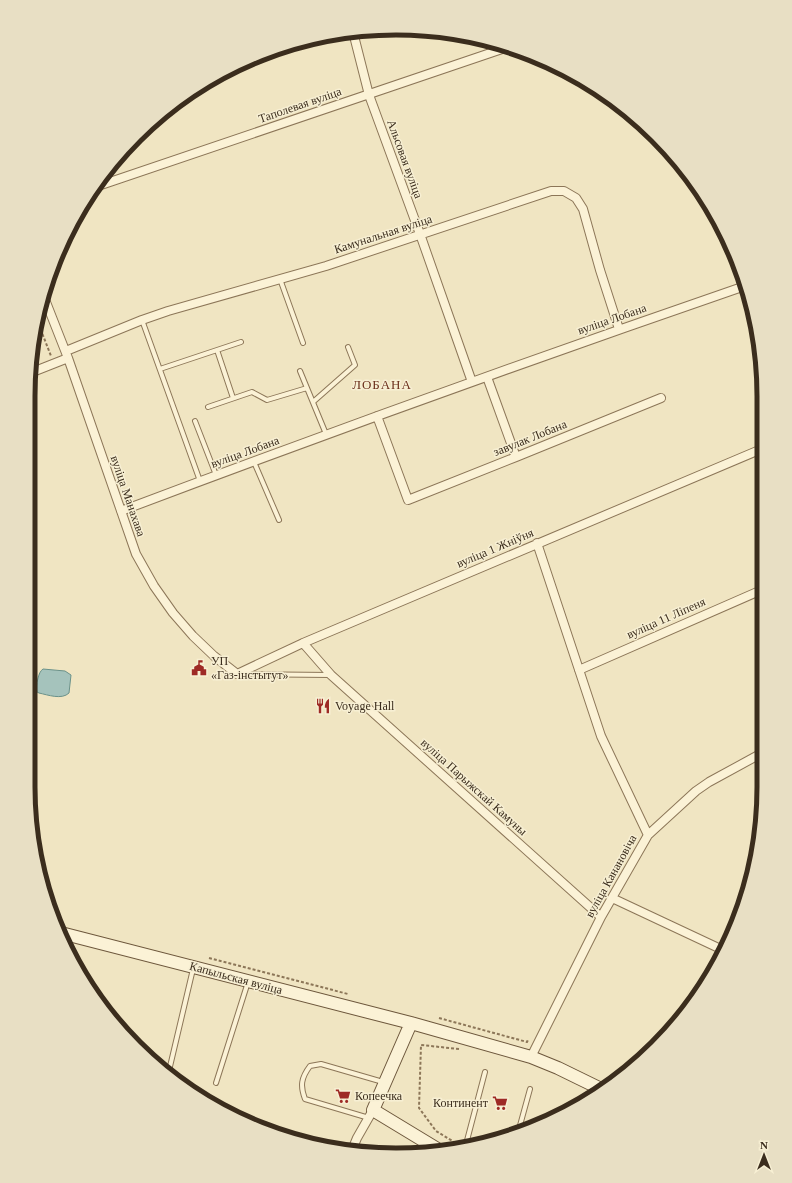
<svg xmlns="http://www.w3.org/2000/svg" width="792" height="1183" viewBox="0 0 792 1183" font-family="'Times New Roman',serif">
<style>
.water{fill:#a5c3bc;stroke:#6b928a}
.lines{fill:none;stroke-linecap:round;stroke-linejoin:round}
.service-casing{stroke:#8c7658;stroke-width:6}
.minor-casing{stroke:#8c7658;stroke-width:10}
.secondary-casing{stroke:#6d573c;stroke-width:14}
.path{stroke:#8c7658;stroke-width:2;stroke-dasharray:3 2;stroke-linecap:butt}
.service{stroke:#fbf2d6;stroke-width:4}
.minor{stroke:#fbf2d6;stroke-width:8}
.secondary{stroke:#fbf2d6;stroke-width:12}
.labels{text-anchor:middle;stroke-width:3;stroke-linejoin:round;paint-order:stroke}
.street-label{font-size:12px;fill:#3b2d1d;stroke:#f7efd3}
.poi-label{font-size:12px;fill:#3b2d1d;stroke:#f7efd3;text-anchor:start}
.neighbourhood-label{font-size:13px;letter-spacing:1px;fill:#6a2f1a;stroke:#f7efd3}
.rim{fill:none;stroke:#3b2d1d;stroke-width:5}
</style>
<rect width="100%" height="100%" fill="#f0e5c2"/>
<path class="water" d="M43,669L65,671L71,675L69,693C62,700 48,695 39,693L37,692C36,685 38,672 43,669Z"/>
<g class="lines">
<g class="service-casing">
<path id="service" d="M280,279L303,343
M142,320L200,481
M217,350L233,398
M160,369L241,342
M300,371L307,388
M313,402L355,365L348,347
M208,407L252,392L267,400L307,388L326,434
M195,421L216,475
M254,462L279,520
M241,674L331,675
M168,1075L193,969
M216,1083L248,982
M369,1118L305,1099C300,1086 301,1078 310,1066L321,1064L383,1082
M519,1129L530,1089
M465,1148L485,1072"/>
</g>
<g class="minor-casing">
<path id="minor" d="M353,32L369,95L420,234L472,382
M101,185L508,47
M44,297L68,358L136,554L154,586L173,613L193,636L214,656L237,674L303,643L764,448
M66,351L142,320L168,311L326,266L551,191H564L576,198L583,209L600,270L619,329
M30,373L68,358
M487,377L516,457
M377,416L408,500L516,457L661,398
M121,511C328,433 536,358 745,286
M537,543L601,736L648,835
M303,643L331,675L601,917
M579,670L764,589
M612,898L725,951
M531,1057L601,917L648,835L696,791L709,782L764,752
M352,1150L357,1138L373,1110"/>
</g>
<g class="secondary-casing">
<path id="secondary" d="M61,933L411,1023L531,1057L558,1068L601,1089
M411,1023L373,1110L439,1150"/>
</g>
<path class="path" d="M37,320L51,356
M55,920L61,921
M209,958L348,994
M439,1018L527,1042L528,1040
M459,1049L421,1045L419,1108L436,1131L459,1145"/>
<use href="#service" class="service"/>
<use href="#minor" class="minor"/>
<use href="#secondary" class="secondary"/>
</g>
<defs>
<g id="civic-bare" transform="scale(1.2)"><path d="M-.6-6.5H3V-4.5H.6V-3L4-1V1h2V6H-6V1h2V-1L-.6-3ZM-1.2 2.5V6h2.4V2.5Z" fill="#9e2a25" stroke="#f7efd3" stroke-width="2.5" paint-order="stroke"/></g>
<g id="restaurant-bare" transform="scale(1.2)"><path d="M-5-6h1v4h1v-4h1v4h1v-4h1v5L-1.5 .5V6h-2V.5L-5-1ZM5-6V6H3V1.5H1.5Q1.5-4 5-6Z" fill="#9e2a25" stroke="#f7efd3" stroke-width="2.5" paint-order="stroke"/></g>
<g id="supermarket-bare" transform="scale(1.2)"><path d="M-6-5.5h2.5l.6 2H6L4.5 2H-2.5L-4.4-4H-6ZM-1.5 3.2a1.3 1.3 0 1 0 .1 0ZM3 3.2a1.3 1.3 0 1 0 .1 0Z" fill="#9e2a25" stroke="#f7efd3" stroke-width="2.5" paint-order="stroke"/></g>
</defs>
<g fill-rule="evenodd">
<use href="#civic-bare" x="199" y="668"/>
<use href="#restaurant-bare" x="323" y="706"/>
<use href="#supermarket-bare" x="343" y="1096"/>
<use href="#supermarket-bare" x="500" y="1103"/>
</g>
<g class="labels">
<g class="street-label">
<text transform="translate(300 105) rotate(-19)" y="4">Таполевая вуліца</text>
<text transform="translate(405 159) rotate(70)" y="4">Альсовая вуліца</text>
<text transform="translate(383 234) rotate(-18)" y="4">Камунальная вуліца</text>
<text transform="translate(612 319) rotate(-19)" y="4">вуліца Лобана</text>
<text transform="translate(530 438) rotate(-22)" y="4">завулак Лобана</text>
<text transform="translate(245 452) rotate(-20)" y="4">вуліца Лобана</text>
<text transform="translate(128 496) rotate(71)" y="4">вуліца Манахава</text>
<text transform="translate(495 548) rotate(-23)" y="4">вуліца 1 Жніўня</text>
<text transform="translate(666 618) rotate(-24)" y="4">вуліца 11 Ліпеня</text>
<text transform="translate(474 787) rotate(42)" y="4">вуліца Парыжскай Камуны</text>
<text transform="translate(611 876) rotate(-61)" y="4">вуліца Канановіча</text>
<text transform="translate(236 978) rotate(15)" y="4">Капыльская вуліца</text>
</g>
<g class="poi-label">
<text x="211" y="665">УП<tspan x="211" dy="14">«Газ-інстытут»</tspan></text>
<text x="335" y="710">Voyage Hall</text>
<text x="355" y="1100">Копеечка</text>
<text x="488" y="1107" text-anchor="end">Континент</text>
</g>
<g class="neighbourhood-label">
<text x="382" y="389">ЛОБАНА</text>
</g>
</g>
<path d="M0 0H792V1183H0ZM396 35H396A361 361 0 0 1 757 396V787A361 361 0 0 1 396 1148H396A361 361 0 0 1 35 787V396A361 361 0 0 1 396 35Z" fill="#e8dfc4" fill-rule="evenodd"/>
<path class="rim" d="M396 35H396A361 361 0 0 1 757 396V787A361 361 0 0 1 396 1148H396A361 361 0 0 1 35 787V396A361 361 0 0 1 396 35Z"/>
<g transform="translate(764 1155)" stroke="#f7efd3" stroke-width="3" paint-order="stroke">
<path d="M0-3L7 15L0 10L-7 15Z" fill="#3b2d1d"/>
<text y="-6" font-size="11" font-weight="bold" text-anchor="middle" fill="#3b2d1d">N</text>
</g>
</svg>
